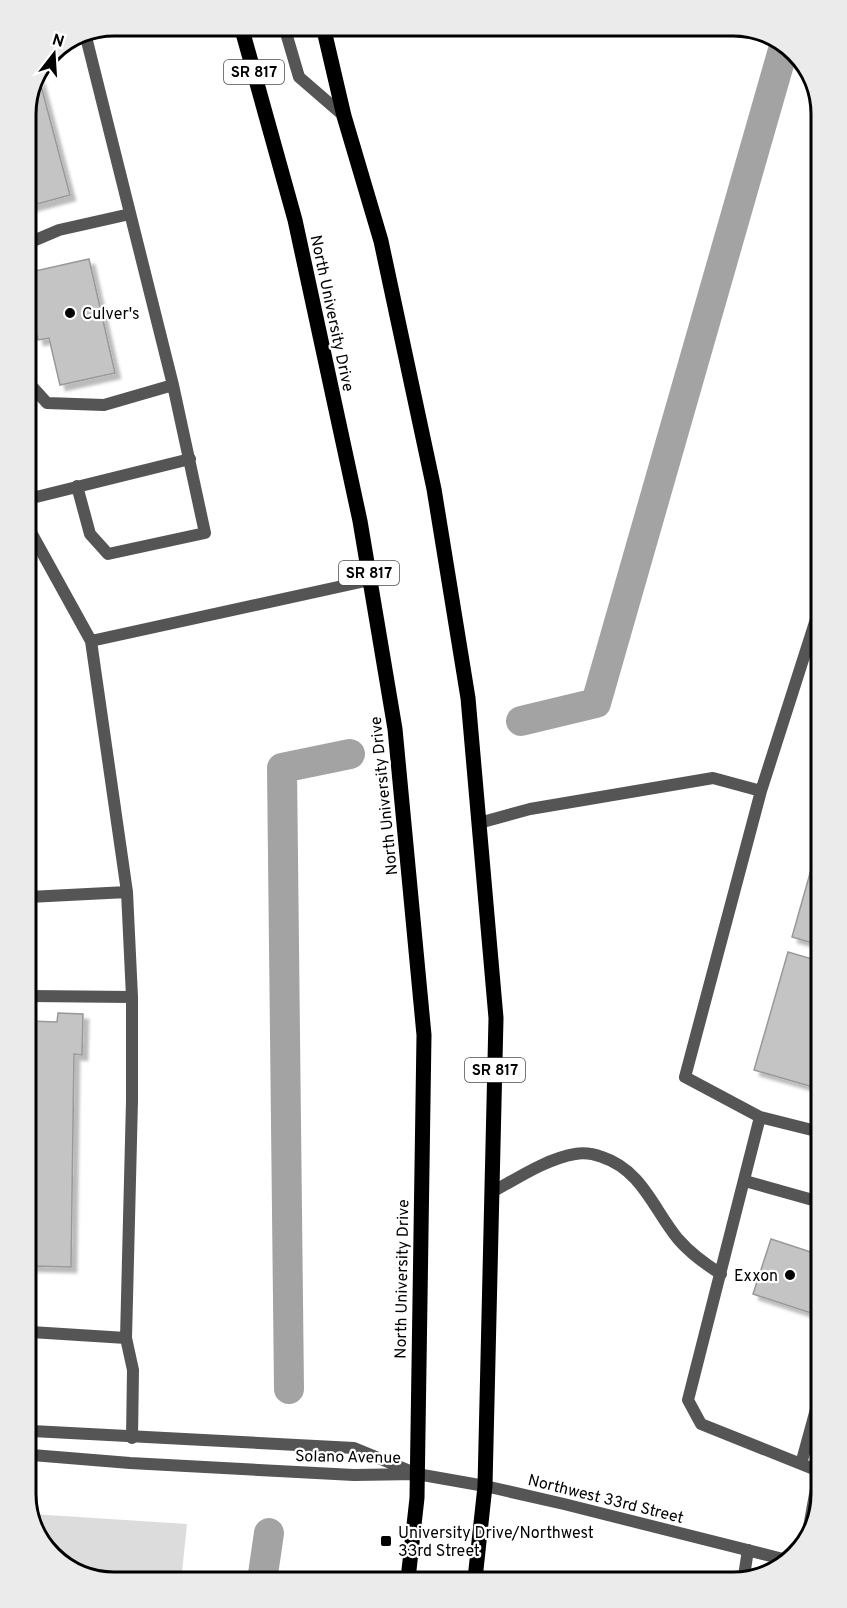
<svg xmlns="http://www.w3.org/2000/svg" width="847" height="1608" viewBox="0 0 847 1608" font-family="Overpass,sans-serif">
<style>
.green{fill:#dcdcdc}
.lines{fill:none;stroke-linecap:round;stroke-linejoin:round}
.canal{stroke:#a3a3a3;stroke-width:30}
.building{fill:#c4c4c4;stroke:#999;stroke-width:1.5;filter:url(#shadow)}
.service{stroke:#555;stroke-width:12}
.minor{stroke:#555;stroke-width:12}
.primary{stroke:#000;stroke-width:15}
.poi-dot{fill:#000;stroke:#fff;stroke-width:2}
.labels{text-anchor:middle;stroke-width:4.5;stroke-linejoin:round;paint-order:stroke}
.shield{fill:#fff;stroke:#4c4c4c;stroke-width:1.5}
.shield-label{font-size:15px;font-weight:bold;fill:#000}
.poi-label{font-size:16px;fill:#000;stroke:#fff;text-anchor:start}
.street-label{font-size:16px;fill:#000;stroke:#fff}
.rim{fill:none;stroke:#000;stroke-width:3}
</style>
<defs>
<filter id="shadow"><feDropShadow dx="5.5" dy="5.5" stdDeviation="1.5" flood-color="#0004"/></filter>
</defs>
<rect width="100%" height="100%" fill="#fff"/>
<path class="green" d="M32,1514L187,1524L181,1582H108L64,1567L32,1528Z"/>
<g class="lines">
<path class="canal" d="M521,721L596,703L785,43
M289,1389L282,768L350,754
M262,1581L269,1533"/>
</g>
<path class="building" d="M39,78L70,195L26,207V108Z
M89,259L115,373L60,385L49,338L38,340L27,292L26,273Z
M818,845L819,945L792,937Z
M788,952L819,961L820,1089L754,1070Z
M58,1013L83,1014L82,1055L74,1054L71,1267L31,1266L30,1021L57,1022Z
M771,1239L820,1255V1316L753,1294Z"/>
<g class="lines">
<path class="service" d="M26,244L59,230L130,214
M27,381L47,403L104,405L173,385
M77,486L90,534L108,554L205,533L173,385L86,37
M28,499L190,459
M28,527L91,641L370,580
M817,616L761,791L685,1077L760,1117L820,1132
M479,823L530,809L713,778L761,791
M127,892L132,997
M29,897L127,892L91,641
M30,996L132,997V1101L126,1338L31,1332
M760,1117L688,1400L701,1424L821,1472
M745,1181L820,1202
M492,1192C518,1178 546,1159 575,1154C585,1152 594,1154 602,1157C642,1170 654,1210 678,1239C691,1254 705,1264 721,1274
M126,1338L133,1370L132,1438
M801,1464L821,1391
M806,1544L819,1472
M744,1576L748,1550"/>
<path class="minor" d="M284,26L299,77L344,116
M32,1431L354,1448L410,1471
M32,1455L130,1463L354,1475L417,1474L485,1486L564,1504L787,1560"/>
<path class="primary" d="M241,26L295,220L360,521L395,729L424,1035L417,1498L408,1579
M323,26L344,116L381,241L434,489L468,698L496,1018L485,1486L475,1579"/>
</g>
<g class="poi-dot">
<circle cx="70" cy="313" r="6"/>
<circle cx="790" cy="1275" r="6"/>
<rect x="380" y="1535" width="12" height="12" rx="3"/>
</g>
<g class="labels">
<g class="shield">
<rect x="224" y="60" width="60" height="24" rx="4.5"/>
<rect x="339" y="561" width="60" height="24" rx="4.5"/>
<rect x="465" y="1058" width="60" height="24" rx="4.5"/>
</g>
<g class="shield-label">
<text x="254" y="77">SR 817</text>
<text x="369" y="578">SR 817</text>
<text x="495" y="1075">SR 817</text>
</g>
<g class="poi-label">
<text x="82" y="319">Culver's</text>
<text x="778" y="1281" text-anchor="end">Exxon</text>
<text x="398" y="1538">University Drive/Northwest<tspan x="398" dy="18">33rd Street</tspan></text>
</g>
<g class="street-label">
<text transform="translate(333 313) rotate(78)" y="6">North University Drive</text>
<text transform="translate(383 796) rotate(-96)" y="6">North University Drive</text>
<text transform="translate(401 1279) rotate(-89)" y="6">North University Drive</text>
<text transform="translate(348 1456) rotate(1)" y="6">Solano Avenue</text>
<text transform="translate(606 1498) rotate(14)" y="6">Northwest 33rd Street</text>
</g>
</g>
<path d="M0 0H847V1608H0ZM114 36H733A78 78 0 0 1 811 114V1494A78 78 0 0 1 733 1572H114A78 78 0 0 1 36 1494V114A78 78 0 0 1 114 36Z" fill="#ebebeb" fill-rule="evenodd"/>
<path class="rim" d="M114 36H733A78 78 0 0 1 811 114V1494A78 78 0 0 1 733 1572H114A78 78 0 0 1 36 1494V114A78 78 0 0 1 114 36Z"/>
<g transform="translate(54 54) rotate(17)" stroke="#ffffff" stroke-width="4.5" paint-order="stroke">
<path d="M0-4.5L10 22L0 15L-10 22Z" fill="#000000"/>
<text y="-9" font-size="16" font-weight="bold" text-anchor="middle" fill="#000000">N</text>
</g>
</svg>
